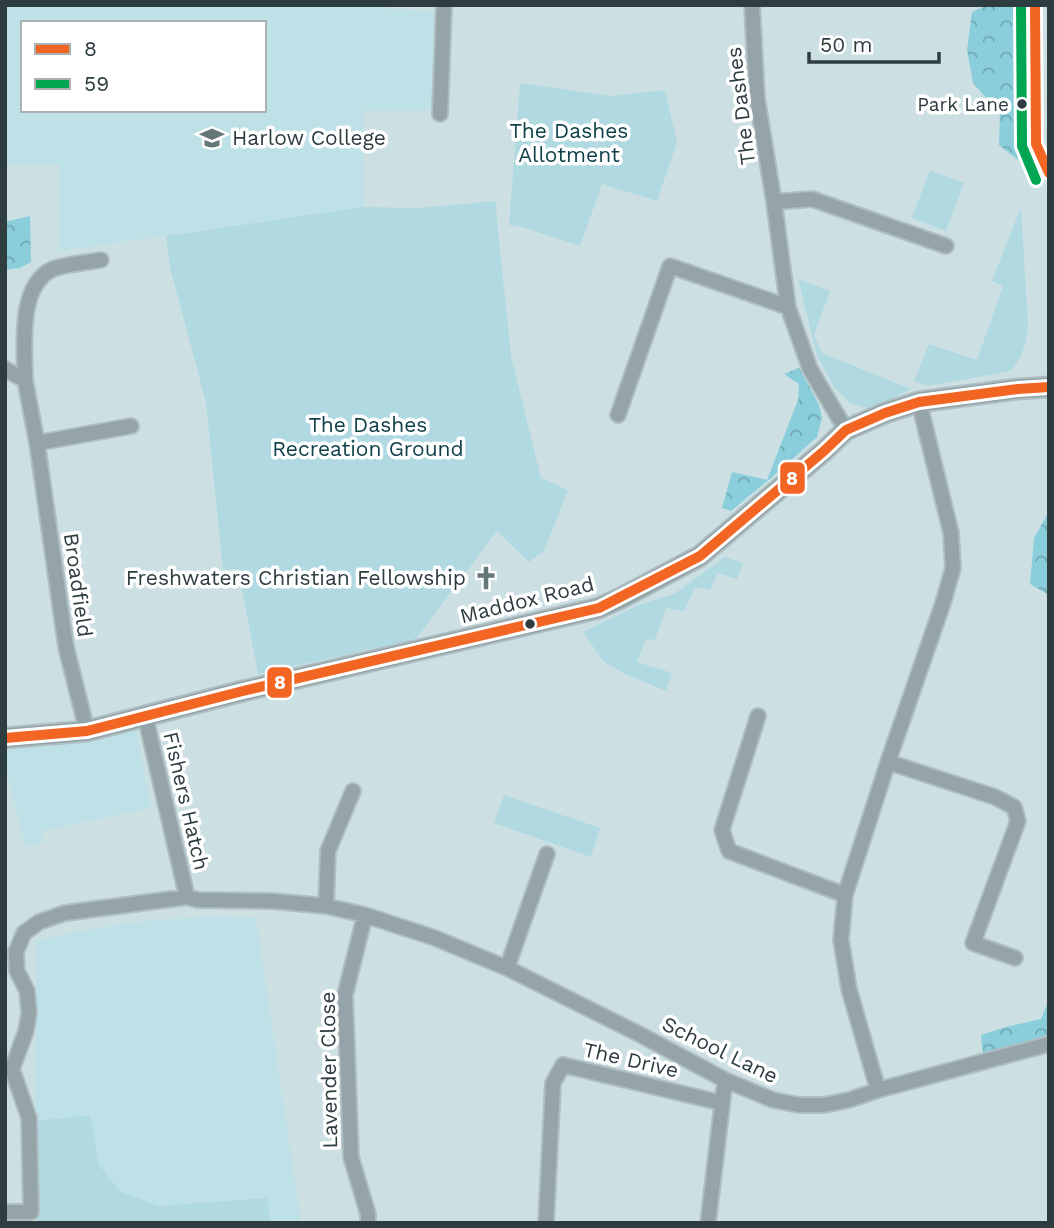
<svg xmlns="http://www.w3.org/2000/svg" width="1054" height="1228" viewBox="0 0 1054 1228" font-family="'Work Sans',sans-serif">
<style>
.built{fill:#bee1e7;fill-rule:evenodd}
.green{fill:#b1d9e2}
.forest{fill:url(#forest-crowns)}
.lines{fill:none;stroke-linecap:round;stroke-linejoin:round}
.street-casing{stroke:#aebec2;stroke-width:18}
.secondary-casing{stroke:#aebec2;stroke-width:23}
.street{stroke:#95a4a8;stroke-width:14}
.secondary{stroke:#90a3a7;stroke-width:19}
.bus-1-casing{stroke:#fff;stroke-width:16}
.bus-2-casing{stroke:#fff;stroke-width:16}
.bus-1{stroke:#f26522;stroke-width:10}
.bus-2{stroke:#00a651;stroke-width:10}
.bus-dot{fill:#2e3d40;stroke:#fff;stroke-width:2.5}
.labels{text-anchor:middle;stroke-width:7;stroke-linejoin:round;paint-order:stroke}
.bus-label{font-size:19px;fill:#2e3d40;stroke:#fff;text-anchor:end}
.street-label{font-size:21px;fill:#2e3d40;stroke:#fff}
.park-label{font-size:21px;fill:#10414a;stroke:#fff}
.poi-label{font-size:21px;fill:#2e3d40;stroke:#fff;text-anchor:start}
.line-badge{stroke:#fff;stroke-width:2.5}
.badge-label{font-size:19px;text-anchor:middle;font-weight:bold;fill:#fff}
</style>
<defs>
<pattern id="forest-crowns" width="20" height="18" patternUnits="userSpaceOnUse" patternTransform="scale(1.75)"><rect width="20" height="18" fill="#89ceda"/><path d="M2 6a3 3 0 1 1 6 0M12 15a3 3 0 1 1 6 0" fill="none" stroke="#70a8b2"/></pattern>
</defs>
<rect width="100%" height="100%" fill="#cce0e4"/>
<path class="built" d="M5,5H385L388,9L437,11L433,111H363V207L60,251V165H5ZM23,23H264V110H23Z
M135,724L151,808L41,831L44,842L25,847L9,781L5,759V745Z
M206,917L256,918L301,1223H270L267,1198L158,1206L121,1192L99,1165L89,1115L35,1121L37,940L102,927L154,920Z"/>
<path class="green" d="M520,83L611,96L665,90L677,142L657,201L602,184L580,246L522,227L509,225Z
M930,170L964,183L946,231L912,218Z
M496,201L497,220L511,356L541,478L568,490L544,551L529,562L497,531L416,639L258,674L238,569L223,570L206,403L170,267L166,236L363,207L419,208Z
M1021,207L1028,325C1027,341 1022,364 1007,372L927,386L914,381L929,344L977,360L1003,286L992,281Z
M798,279L830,291L814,335L822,353L911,389L880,405L867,408L850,403L834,387L817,356Z
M725,557L743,563L737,579L718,573L710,590L695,587L684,611L666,608L655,640L646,639L637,662L672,673L666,691L625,674L604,662L583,632L638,605L674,594Z
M504,795L600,828L591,857L494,823Z
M90,1115L99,1165L121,1192L159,1206L267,1198L270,1223H37L35,1121Z"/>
<path class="forest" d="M988,5H1024V71L1018,160L999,145L1000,113L973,83L967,50L972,12Z
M30,216L31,262L20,268L5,270V222Z
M799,368L819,405L822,418L817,437L777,473L731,511L722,508L732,472L767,480L798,400L799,384L784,374Z
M1049,511V595L1030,584L1034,538Z
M1049,999V1039L983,1056L981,1035L1006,1027L1041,1019Z"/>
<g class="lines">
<g class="street-casing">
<path id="street" d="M752,5L757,98L774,202L788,307L810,369L846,430
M440,114L444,5
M774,202L812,199L946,246
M5,369L25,380L37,443L66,647L87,731
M25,380C25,348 17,285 53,269C62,265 90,262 101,260
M618,415L670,266L788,307
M37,443L131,426
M145,715L187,897
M758,716L722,830L729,851L845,895
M888,762L995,797L1014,807L1018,821L973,943L1015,958
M326,906L328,851L353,791
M365,915L345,995L351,1157L368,1214V1223
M507,968L547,854
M878,1090L849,989L841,940L845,895L888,762L943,603L953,568L951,533L919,402
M5,1212H31L29,1118L12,1069L26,1031L29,1013L27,991L17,971L16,952L24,933L39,922L65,913L187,897L198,900L272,901L326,906L365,915L435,938L507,968L641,1035L725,1080L773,1100L799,1105H824L849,1100L878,1090L1049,1044
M546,1223L553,1083L563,1065L722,1103
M708,1223L725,1080"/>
</g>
<g class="secondary-casing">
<path id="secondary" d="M5,738L87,731L243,691L599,608L621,598L700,556L824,451L846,430L885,413L919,402L1018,389L1049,387"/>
</g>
<use href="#street" class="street"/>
<use href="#secondary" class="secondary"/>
<g class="bus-1-casing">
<path id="bus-1" d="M1035,5L1036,144L1049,173
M5,738L87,731L243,691L599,608L700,556L824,451L846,430L885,413L919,402L1018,389L1049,387"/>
</g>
<g class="bus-2-casing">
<path id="bus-2" d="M1021,5L1022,146L1036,180"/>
</g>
<use href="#bus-1" class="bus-1"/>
<use href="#bus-2" class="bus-2"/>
</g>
<defs>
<g id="university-bare" transform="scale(1.89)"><path d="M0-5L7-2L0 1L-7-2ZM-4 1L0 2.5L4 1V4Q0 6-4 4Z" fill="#657679" stroke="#fff" stroke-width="2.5" paint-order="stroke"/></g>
<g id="church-bare" transform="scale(1.89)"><path d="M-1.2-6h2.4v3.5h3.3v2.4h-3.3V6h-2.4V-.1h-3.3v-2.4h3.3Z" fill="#657679" stroke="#fff" stroke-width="2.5" paint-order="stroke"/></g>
</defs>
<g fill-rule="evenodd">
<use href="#university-bare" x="212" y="138"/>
<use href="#church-bare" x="486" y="578"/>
</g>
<g class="bus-dot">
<circle cx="1022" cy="104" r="6"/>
<circle cx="530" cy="624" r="6"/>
</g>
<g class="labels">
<g class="bus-label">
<text x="1009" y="111">Park Lane</text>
</g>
<g class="street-label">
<text transform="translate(741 106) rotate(-97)" y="7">The Dashes</text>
<text transform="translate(78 585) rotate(82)" y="7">Broadfield</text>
<text transform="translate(527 600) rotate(-14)" y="7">Maddox Road</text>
<text transform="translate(186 801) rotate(77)" y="7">Fishers Hatch</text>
<text transform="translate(720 1050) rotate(26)" y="7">School Lane</text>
<text transform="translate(631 1060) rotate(13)" y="7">The Drive</text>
<text transform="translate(329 1070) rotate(-91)" y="7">Lavender Close</text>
</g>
<g class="park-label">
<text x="569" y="138">The Dashes<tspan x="569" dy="24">Allotment</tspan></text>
<text x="368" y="432">The Dashes<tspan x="368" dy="24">Recreation Ground</tspan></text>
</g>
<g class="poi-label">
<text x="232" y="145">Harlow College</text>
<text x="466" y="585" text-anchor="end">Freshwaters Christian Fellowship</text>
</g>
</g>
<g class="line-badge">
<rect x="779" y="461" width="27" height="34" rx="7" fill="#f26522"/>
<rect x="266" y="666" width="27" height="33" rx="7" fill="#f26522"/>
</g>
<g class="badge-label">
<text x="792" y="485">8</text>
<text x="280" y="689">8</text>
</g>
<rect width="1054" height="1228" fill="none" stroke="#2e3d40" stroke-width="14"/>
<rect x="21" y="21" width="245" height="91" fill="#ffffff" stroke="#abb1b3" stroke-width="2"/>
<rect x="35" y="44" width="35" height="10" fill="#f26522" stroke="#abb1b3" stroke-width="2"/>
<text x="84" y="56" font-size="21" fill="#2e3d40">8</text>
<rect x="35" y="79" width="35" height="10" fill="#00a651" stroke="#abb1b3" stroke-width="2"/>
<text x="84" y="91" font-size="21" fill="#2e3d40">59</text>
<path d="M809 52v10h130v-10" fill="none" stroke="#2e3d40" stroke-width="3.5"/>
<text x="820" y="52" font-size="21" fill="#2e3d40" stroke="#ffffff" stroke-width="5" paint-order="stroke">50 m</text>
</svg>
